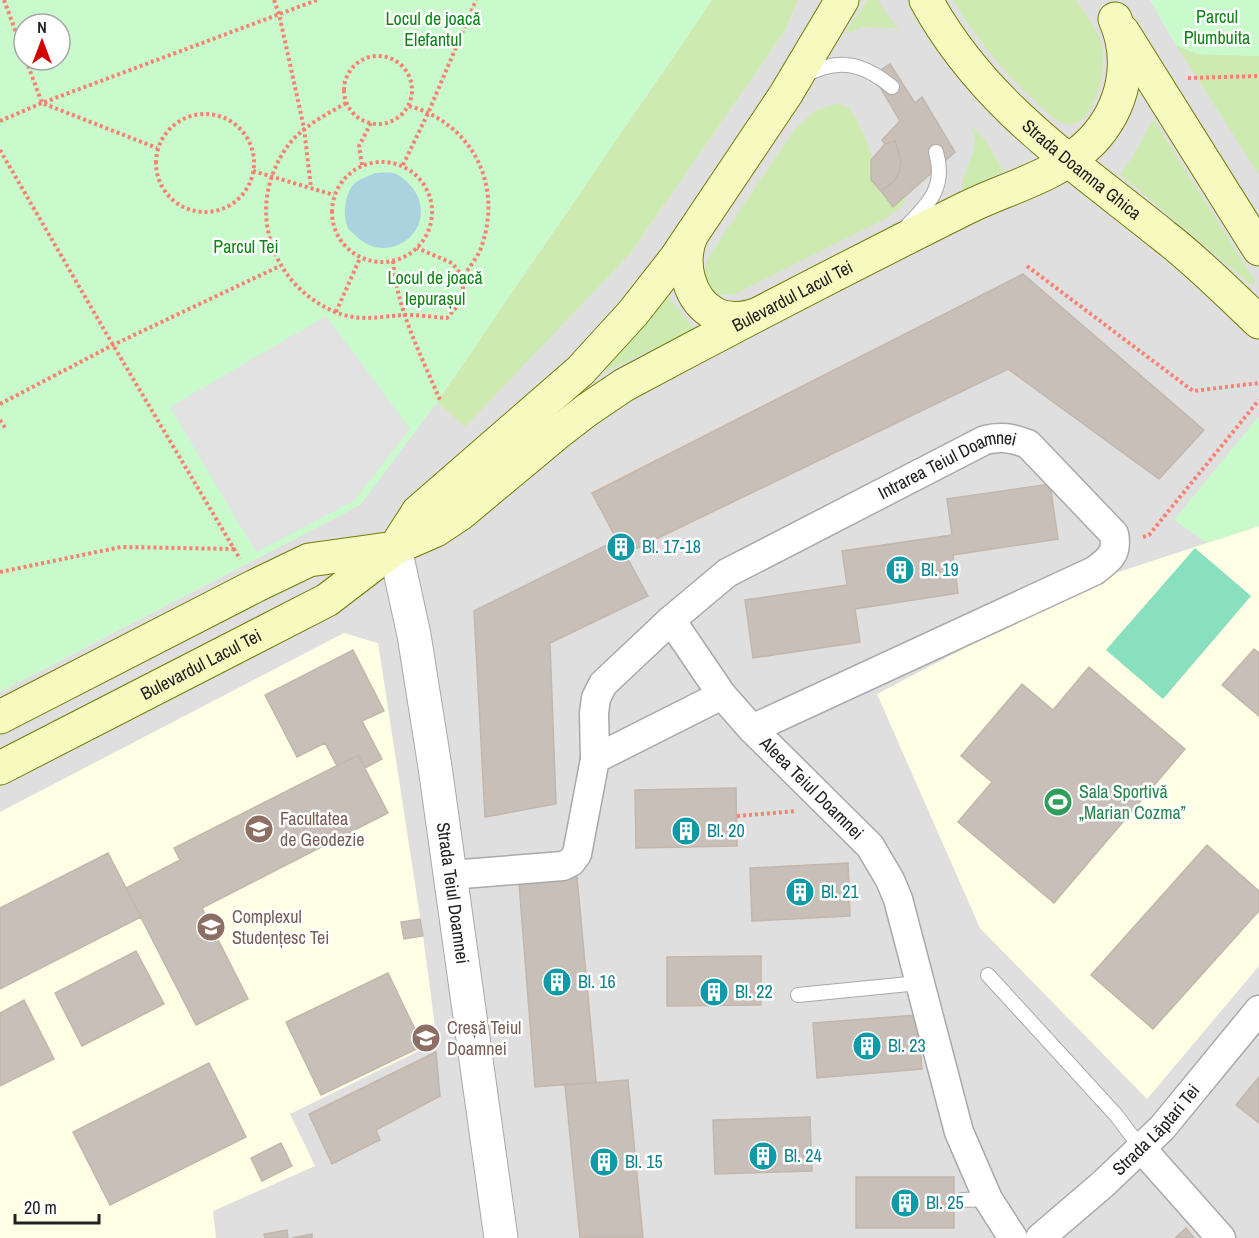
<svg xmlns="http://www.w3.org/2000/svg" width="1259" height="1238" viewBox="0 0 1259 1238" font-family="'Archivo Narrow',sans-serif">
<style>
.residential{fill:#e0dfdf}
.education{fill:#ffffe5}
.grass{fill:#cdebb0}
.park{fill:#c8facc;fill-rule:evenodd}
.pitch{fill:#88e0be}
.parking{fill:#e2e2e2}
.water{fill:#aad3df}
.building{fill:#c7bfb8;stroke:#c4b6ab;stroke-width:1.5}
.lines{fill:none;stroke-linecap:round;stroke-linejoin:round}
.service-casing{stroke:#a9a9a9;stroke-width:16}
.minor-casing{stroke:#a9a9a9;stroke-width:31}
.tertiary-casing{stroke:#a9a9a9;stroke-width:35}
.secondary-casing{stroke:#707d05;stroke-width:35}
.path{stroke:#fa8072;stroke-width:4;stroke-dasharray:3 3;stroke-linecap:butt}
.service{stroke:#fff;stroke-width:14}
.minor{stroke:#fff;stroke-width:28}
.tertiary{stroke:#fff;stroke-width:33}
.secondary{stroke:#f7fabf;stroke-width:33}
.labels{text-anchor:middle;stroke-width:5;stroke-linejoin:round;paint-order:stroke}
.park-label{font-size:18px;fill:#0c8416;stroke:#fff}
.street-label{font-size:18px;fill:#222;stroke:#fff}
.culture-label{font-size:18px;fill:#0d838f;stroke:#fff;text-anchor:start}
.leisure-label{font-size:18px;fill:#27864d;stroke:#fff;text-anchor:start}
.education-label{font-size:18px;fill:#785e54;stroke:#fff;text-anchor:start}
</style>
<rect width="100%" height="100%" fill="#f2efe9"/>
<path class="residential" d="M798,0H1150L1176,45L1197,54L1259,56V1238H0V692L360,505L437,402L465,426L630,254L785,31Z"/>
<path class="education" d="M1259,526V966L1147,1099L980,928L877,694L1094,580Z
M344,633L378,643L423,936L437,1042L290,1114L315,1166L213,1211L216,1238H0V812Z"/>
<path class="grass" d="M712,0H798L785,31L630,254L465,427L437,402Z
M868,0H878L899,31L892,28L863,27L846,34V31Z
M953,0H1076C1085,14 1098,29 1102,45C1108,71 1092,146 1053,118C1011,80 982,48 953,0Z
M1176,45L1197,54L1259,56V175Z
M838,103L849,108L856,118L869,147L871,155V180L882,193L909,190L903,205L887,218L737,293C711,302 697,278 709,256L794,130L813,112Z
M1153,119L1255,281V284H1250L1120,174L1132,158Z
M971,126L985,140L1004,171L964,190L961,186L974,149L975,139Z
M664,291L694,329L590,379Z"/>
<path class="park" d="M0,0H712L437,402L360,505L0,692ZM24,24H60V60H24Z
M1150,0H1259V56L1197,54L1176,45Z
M1259,416V526L1207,543L1174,520Z"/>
<path class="pitch" d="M1195,548L1251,596L1163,699L1106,650Z"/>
<path class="parking" d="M326,316L410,429L354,501L256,552L170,407Z"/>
<path class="water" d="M375,173C380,173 388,172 393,173C401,175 409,183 414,190C440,230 387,270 354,234C352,232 349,230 348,228C342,216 345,193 354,184C359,179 369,176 375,173Z"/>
<path class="building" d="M890,64L915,103L922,97L955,152L893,207L881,191L893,182L899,173L901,162L899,152L895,141L885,144L882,140L900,121L873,75Z
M895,141L901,162L899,173L893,182L881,191L871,180V160L885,144Z
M1023,274L1204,430L1159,479L1008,369L625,554L648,596L550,643L556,804L485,817L474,611L617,540L592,493Z
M1050,484L1058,539L953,555L958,593L855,609L860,642L753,658L745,600L847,585L842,551L952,535L947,499Z
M1254,649L1259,653V716L1222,685Z
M353,650L384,711L362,721L382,759L365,768L358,755L337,766L325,743L297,757L265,695Z
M1089,667L1185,749L1054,903L958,822L992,782L961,756L1022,684L1053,710Z
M358,755L388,813L202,908L248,999L196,1025L126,888L180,860L174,848Z
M736,788L737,846L636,848L635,790Z
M1207,845L1259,891V911L1153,1029L1091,975Z
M108,853L141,917L0,989V908Z
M848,863L850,916L752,921L750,868Z
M577,877L596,1082L535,1087L519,883Z
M420,919L423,936L404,939L401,922Z
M136,951L164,1004L82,1046L55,993Z
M761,956V1005L667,1006V957Z
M388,973L423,1046L321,1095L286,1022Z
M24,1000L54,1059L0,1086V1013Z
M917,1015L922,1069L817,1078L813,1023Z
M436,1052L440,1096L376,1130L380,1140L332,1164L309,1114Z
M209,1063L246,1137L110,1205L73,1132Z
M1259,1077V1123L1236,1105Z
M628,1080L643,1238H580L565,1085Z
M810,1117L812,1171L715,1174L713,1120Z
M281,1143L292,1166L262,1181L251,1158Z
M856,1177H954V1228H856Z
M1186,1228L1194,1238H1175Z
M287,1230L288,1238H265L264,1234Z
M312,1234V1238H292Z"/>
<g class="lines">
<g class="service-casing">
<path id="service" d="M804,76C838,57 863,63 892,87
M907,226C930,203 946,186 936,152
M988,975L1116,1115L1141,1148
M798,995L919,983
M962,1200L988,1199"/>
</g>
<g class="minor-casing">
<g id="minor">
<path id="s1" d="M671,620L722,695L752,729L870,846L890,880L898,899L959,1132L988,1199L1013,1238"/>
<path id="s2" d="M595,759L594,713L596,698L603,684L671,620L727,573L985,440C1001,436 1012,438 1028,444L1114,534C1118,554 1109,560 1094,571L752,729"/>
<path d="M450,875L563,866L571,862L577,854L595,759L722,695"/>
<path d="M1141,1148L1221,1238"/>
<path id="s3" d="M1040,1238L1102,1185L1162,1128L1259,1010"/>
</g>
</g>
<g class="tertiary-casing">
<g id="tertiary">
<path id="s4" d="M395,548L414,635L435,767L501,1238"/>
</g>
</g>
<g class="secondary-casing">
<g id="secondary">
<path id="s5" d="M926,0C983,105 1074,163 1164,236C1198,262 1228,293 1259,322"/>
<path d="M1123,32L1259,249"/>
<path d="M691,236C680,262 688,300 715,314C728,321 743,319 756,315"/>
<path d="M0,717L255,586L309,560L395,548L418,512L580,371L633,313L676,258L786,94L842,0"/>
<path id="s6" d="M0,768L327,600L395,548L436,530L460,514L556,434L587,410L624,385C736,325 850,266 964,209C1008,187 1057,177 1092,141C1123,108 1134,62 1115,19"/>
</g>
</g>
<path class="path" d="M4,0L24,54
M274,0L279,14L304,128L311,188
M344 90a34 34 0 1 1 68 0a34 34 0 1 1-68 0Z
M26,60L42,103L157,148
M1188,78L1259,76
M346,103C324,116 299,128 285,150C246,208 270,283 333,311C360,323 379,316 406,315C419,315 433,317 447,318L463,300V277L452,263L417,248
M409,106C471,123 503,183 482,245C479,256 469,267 463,277
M156 163a49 49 0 1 1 98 0a49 49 0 1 1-98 0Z
M0,121L42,103L317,0
M0,150L113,345L240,559
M332 212a50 50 0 1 1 100 0a50 50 0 1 1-100 0Z
M362,165L359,146L371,123
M403,165L429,111L476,0
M253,171L334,195
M393,261C397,310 421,355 440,400
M1027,266L1193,391L1259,383
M336,312L360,258
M0,404L113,345L280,266
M0,420L6,429
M1143,537L1149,535L1259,400
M0,572L121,547L235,549
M737,816L796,811"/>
<use href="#service" class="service"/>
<use href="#minor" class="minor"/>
<use href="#tertiary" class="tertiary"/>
<use href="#secondary" class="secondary"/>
</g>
<defs>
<g id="building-disc" transform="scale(1.5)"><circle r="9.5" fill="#0f9aa8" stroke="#fff"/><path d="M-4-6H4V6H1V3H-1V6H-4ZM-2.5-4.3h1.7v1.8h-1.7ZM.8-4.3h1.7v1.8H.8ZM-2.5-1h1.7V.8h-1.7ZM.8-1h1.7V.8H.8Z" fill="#fff"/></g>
<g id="stadium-disc" transform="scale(1.5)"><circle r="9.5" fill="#2e9e5b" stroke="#fff"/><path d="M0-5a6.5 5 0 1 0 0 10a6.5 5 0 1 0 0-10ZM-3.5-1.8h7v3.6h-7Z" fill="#fff"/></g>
<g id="university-disc" transform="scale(1.5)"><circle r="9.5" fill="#8d6e63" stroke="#fff"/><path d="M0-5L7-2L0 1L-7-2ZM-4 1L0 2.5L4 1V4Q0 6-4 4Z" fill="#fff"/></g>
<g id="school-disc" transform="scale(1.5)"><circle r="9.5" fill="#8d6e63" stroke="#fff"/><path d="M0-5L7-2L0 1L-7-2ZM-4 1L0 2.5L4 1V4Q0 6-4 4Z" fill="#fff"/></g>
</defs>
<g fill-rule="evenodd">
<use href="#building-disc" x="621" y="547"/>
<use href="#building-disc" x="900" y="570"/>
<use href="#stadium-disc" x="1058" y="802"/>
<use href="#university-disc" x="259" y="829"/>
<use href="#building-disc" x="686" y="831"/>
<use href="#building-disc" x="800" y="892"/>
<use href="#university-disc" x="211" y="927"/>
<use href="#building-disc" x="557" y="982"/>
<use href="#building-disc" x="714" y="992"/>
<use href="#school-disc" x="426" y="1038"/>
<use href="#building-disc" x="867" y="1046"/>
<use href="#building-disc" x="763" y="1156"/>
<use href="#building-disc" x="604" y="1162"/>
<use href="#building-disc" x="905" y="1203"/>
</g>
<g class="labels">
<g class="park-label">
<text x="1217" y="23">Parcul<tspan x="1217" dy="21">Plumbuita</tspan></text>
<text x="433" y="25">Locul de joacă<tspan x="433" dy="21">Elefantul</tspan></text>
<text x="246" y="253">Parcul Tei</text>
<text x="435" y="284">Locul de joacă<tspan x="435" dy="21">Iepurașul</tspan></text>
</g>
<g class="street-label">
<text dy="6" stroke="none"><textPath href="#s5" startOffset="232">Strada Doamna Ghica</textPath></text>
<text dy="6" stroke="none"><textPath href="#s6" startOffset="926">Bulevardul Lacul Tei</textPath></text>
<text dy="6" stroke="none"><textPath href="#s2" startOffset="490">Intrarea Teiul Doamnei</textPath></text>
<text dy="6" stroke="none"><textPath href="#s6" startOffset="226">Bulevardul Lacul Tei</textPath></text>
<text dy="6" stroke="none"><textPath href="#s1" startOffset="220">Aleea Teiul Doamnei</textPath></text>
<text dy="6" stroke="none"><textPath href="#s4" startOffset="350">Strada Teiul Doamnei</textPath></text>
<text dy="6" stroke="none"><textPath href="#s3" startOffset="159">Strada Lăptari Tei</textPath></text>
</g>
<g class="culture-label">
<text x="642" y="553">Bl. 17-18</text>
<text x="921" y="576">Bl. 19</text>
<text x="707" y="837">Bl. 20</text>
<text x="821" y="898">Bl. 21</text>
<text x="578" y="988">Bl. 16</text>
<text x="735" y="998">Bl. 22</text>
<text x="888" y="1052">Bl. 23</text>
<text x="784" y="1162">Bl. 24</text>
<text x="625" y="1168">Bl. 15</text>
<text x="926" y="1209">Bl. 25</text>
</g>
<g class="leisure-label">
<text x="1079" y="798">Sala Sportivă<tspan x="1079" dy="21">„Marian Cozma”</tspan></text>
</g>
<g class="education-label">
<text x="280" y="825">Facultatea<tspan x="280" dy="21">de Geodezie</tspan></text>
<text x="232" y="923">Complexul<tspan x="232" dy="21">Studențesc Tei</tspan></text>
<text x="447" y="1034">Creșă Teiul<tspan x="447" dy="21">Doamnei</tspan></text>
</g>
</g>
<g transform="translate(42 42)"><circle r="28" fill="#ffffff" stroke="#a7a7a7" stroke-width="1.5"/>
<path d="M0-4.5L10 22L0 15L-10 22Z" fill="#d40000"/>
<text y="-9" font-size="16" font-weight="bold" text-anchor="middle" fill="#222222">N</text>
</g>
<path d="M15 1214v9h84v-9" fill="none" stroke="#222222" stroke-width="3"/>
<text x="24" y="1214" font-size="18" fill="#222222" stroke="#ffffff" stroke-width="4.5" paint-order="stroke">20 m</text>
</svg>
